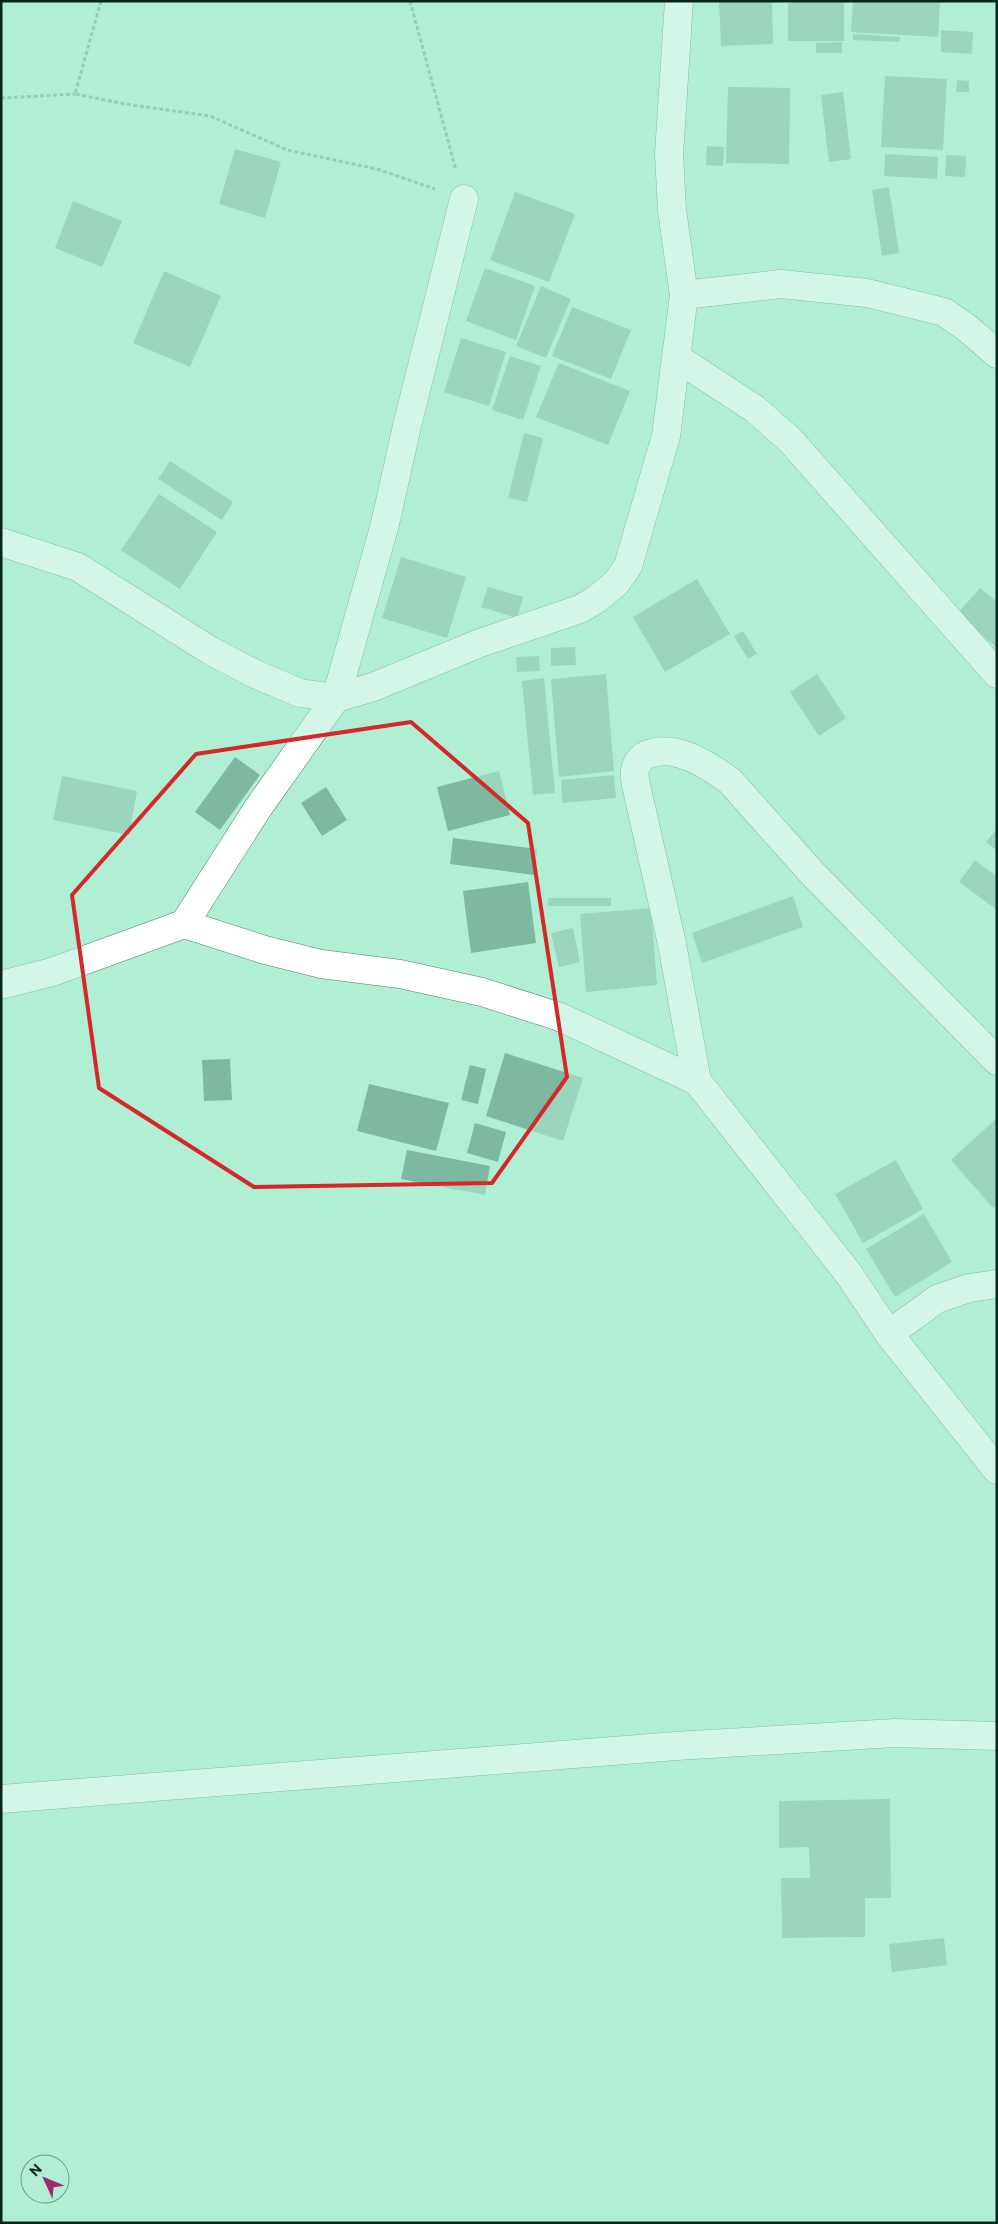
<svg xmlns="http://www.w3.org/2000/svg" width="998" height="2224" viewBox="0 0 998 2224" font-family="Commissioner,sans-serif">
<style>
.building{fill:#7db8a0}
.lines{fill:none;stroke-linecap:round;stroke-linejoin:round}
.minor-casing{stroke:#48836d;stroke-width:29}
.path{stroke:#74a591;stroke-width:3;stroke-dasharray:4 2.5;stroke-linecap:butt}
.minor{stroke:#fff;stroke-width:28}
.marked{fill:none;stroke:#d62828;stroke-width:4;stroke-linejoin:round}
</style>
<rect width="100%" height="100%" fill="#b1efd5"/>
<path class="building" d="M719,1H772L773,44L721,46Z
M792,1H844V41H788V3H792Z
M853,1H940L938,37L851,32Z
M941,30L973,32L972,54L941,52Z
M853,34L900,37L899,42L853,40Z
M842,42V53H816V43Z
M885,76L947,79L943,150L881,147Z
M957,80L969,81V92H956Z
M728,87L790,88L789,164L726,163Z
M843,92L851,159L829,162L821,95Z
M707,146L724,147L723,166L706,165Z
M235,149L281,162L265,218L219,204Z
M885,154L938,157L937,179L884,176Z
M946,155L966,156L965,177L945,176Z
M889,187L899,253L882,256L872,190Z
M515,192L575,214L549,282L490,260Z
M73,201L122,221L102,267L55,248Z
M485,268L535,286L516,340L466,321Z
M164,271L221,296L190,367L133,343Z
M541,286L571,299L546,358L516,346Z
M572,307L631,330L611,379L552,356Z
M461,338L506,352L489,406L444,392Z
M510,356L541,366L523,420L492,410Z
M559,363L630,391L608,445L536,417Z
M524,433L543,438L527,502L508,498Z
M170,461L233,502L222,520L158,479Z
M159,494L217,532L180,589L121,550Z
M401,557L466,577L447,638L382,618Z
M697,579L730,634L665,672L633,617Z
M488,587L523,597L517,618L481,607Z
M980,588L997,602V648L957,614Z
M743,631L757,654L748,659L734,636Z
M575,647L576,665L551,666V648Z
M539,656L540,671L517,672L516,657Z
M606,674L614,771L559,777L551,679Z
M817,674L846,718L819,736L790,692Z
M544,678L555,793L533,795L522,681Z
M235,757L260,775L220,830L195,812Z
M499,771L510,815L448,831L437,787Z
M614,775L616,798L562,803L561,780Z
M62,776L137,791L129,835L53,820Z
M326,787L347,820L322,836L301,803Z
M997,829V851L986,842Z
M453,838L537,849L534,875L450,864Z
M975,860L997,877V910L959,882Z
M528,882L536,943L471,953L463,891Z
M793,896L803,927L702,963L692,933Z
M548,898H611V906H548Z
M651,908L657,985L586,992L580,914Z
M573,928L580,962L559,967L551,933Z
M505,1053L583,1078L563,1141L486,1116Z
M230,1059L232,1100L204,1101L202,1060Z
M470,1065L486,1069L478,1104L461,1100Z
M369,1084L449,1103L436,1151L357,1131Z
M997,1118V1205L993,1208L951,1160Z
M475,1123L506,1132L498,1162L467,1153Z
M407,1150L490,1166L485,1195L401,1179Z
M896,1160L923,1209L863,1243L835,1194Z
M924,1214L952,1262L895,1297L866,1249Z
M890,1799L891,1898H865V1937L782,1938L781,1878H810L809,1847L779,1848V1801Z
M944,1938L947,1965L892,1972L889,1944Z"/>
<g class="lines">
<g class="minor-casing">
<path id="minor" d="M684,295L781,284L867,293L944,312L967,328L997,354
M677,358L755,409L790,440L997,674
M1,542L78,567L211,651L255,674L300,693L336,698L373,687L480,643L580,609L597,599L616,583L628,566L666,436L684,295L672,210L669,154L679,1
M184,924L265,950L321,964L400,974L482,992L560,1017L697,1081
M1,985L52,972L184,924L258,808L336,698L385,524L407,426L464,199
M997,1061L812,873L730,781C708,765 674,742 646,755C641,757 636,764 635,770C634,774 635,780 636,785L672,944L697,1081L848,1273L889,1334L997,1470
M889,1334L937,1299L969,1288L997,1284
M1,1799L676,1746L895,1733L997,1736"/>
</g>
<path class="path" d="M101,1L75,94L125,104L210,116L287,150L377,169L435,189
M410,1L456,170
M1,98L75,94"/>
<use href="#minor" class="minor"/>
</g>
<path d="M0 0H998V2224H0ZM411,722L528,823L567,1077L492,1183L254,1187L99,1088L72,895L196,754Z" fill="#b1efd5" fill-opacity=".55" fill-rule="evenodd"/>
<path class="marked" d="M411,722L528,823L567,1077L492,1183L254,1187L99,1088L72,895L196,754Z"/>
<rect width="998" height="2224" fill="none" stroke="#0c251c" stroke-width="5"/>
<g transform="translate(45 2179) rotate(314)"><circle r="24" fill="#b1efd5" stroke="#6f9e8b"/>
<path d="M0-4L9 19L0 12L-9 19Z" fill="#a62676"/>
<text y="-8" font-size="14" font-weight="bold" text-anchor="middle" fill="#0c251c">N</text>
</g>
</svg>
